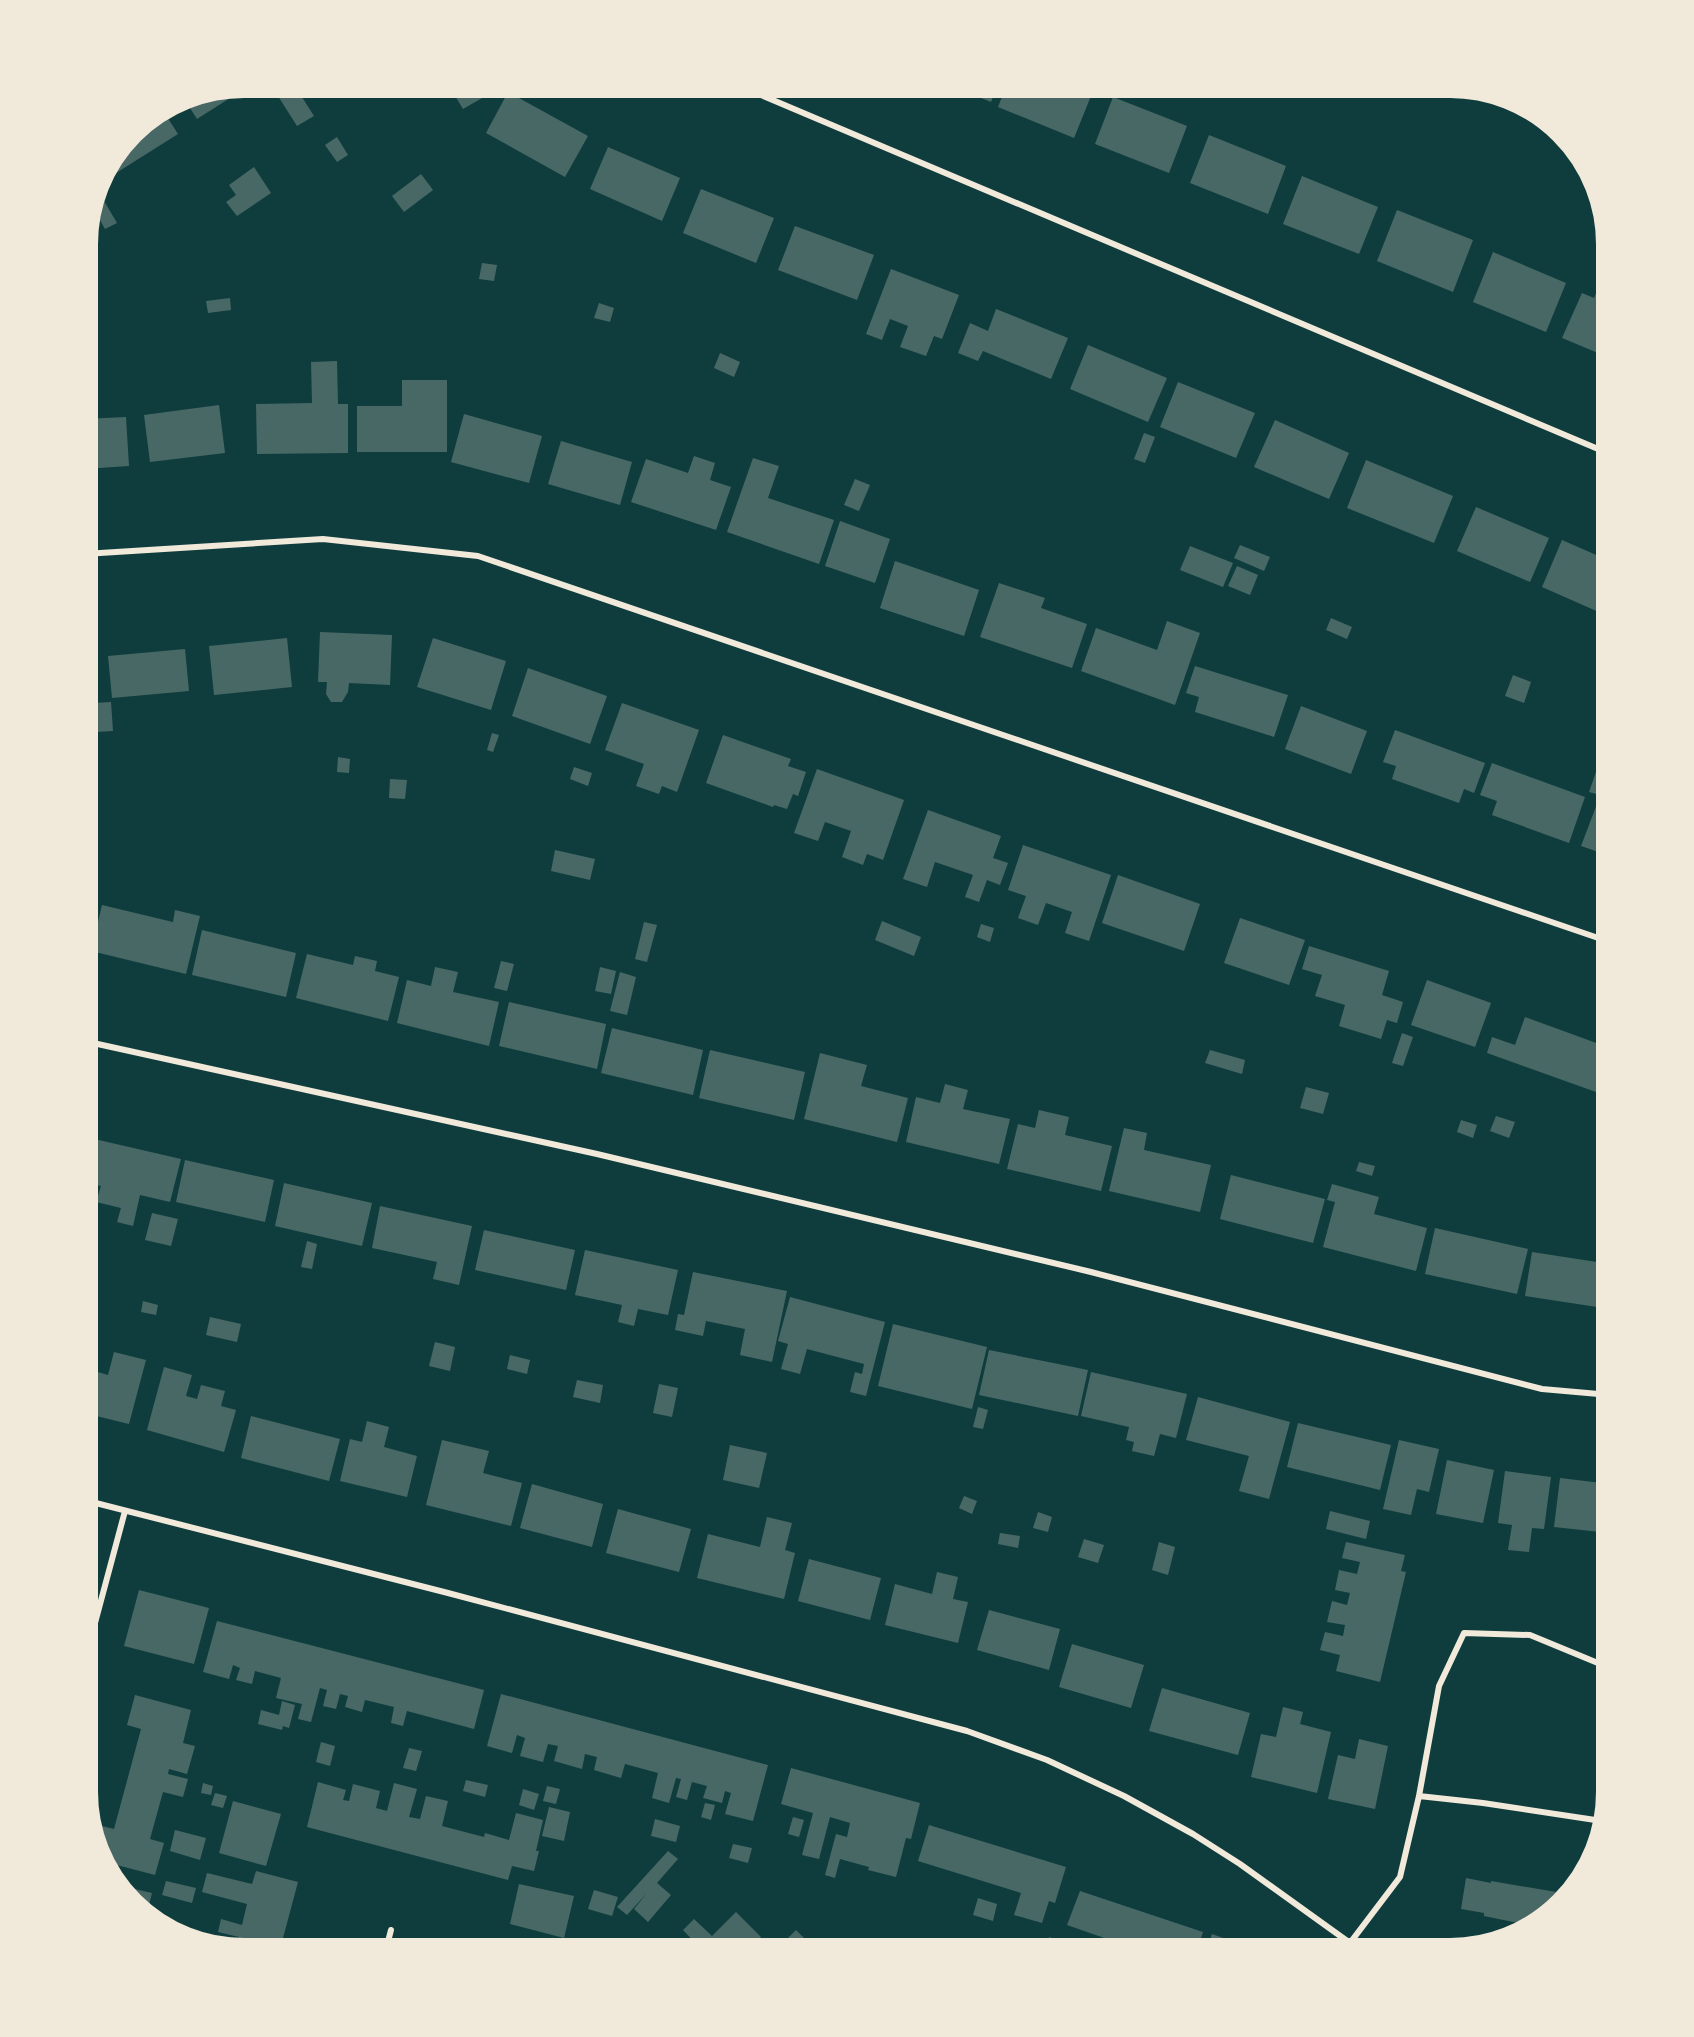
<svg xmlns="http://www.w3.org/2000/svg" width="1694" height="2037" viewBox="0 0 1694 2037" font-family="'Exo 2',sans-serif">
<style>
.building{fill:#486865}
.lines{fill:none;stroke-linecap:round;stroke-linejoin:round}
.minor{stroke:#f1e9da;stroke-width:6}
.rim{fill:none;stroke:#f1e9da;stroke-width:8}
</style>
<rect width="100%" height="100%" fill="#0f3d3e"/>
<path class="building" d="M245,84H252L197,119L183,97Z
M448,84H502L503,86L463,109Z
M946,84H998L991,102Z
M1007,84H1077L1093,91L1074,138L998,107Z
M295,86L314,116L297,126L278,96Z
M508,92L588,136L565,177L486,133Z
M1113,97L1187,126L1169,173L1095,144Z
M162,109L178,134L113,175L107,165L139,124Z
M1209,135L1286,166L1268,214L1190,183Z
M337,137L348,155L337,162L325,145Z
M608,147L680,178L662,221L590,189Z
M254,167L271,193L237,216L226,202L236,195L229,185Z
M421,174L433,190L404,212L392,196Z
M1302,176L1378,207L1359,254L1283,224Z
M701,189L774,218L756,263L683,233Z
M100,194L117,223L105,229L92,206L94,197Z
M1397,210L1473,240L1453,292L1377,261Z
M795,226L874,255L857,300L778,270Z
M1493,252L1566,283L1546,332L1473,302Z
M482,263L497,265L494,281L479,279Z
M891,269L959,295L942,339L934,336L926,356L900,347L908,326L890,319L882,340L866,334Z
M1599,286L1610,290V358L1562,338L1582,293L1594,298Z
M230,298L231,310L208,313L206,301Z
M599,303L614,308L610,322L594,318Z
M996,309L1068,338L1051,379L983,351L978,361L958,353L970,323L988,331Z
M1088,345L1167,378L1148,422L1070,389Z
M720,353L740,362L734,377L714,368Z
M337,361L338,404H348V453L257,454L256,404L312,403L311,362Z
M402,380H447V452H357V406H402Z
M1178,382L1255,413L1236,458L1160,427Z
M219,405L225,453L150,462L144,415Z
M464,414L542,436L529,483L451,462Z
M126,417L129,466L84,469V419Z
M1275,420L1349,453L1329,499L1254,467Z
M1144,433L1155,437L1145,463L1134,459Z
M561,441L632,462L620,505L548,484Z
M694,456L715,463L710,480L731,487L716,530L631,502L646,459L688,473Z
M753,458L779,466L768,498L834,520L819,564L727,532Z
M1366,460L1453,496L1434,543L1347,508Z
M855,479L870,485L859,511L844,505Z
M1476,507L1549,538L1530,582L1457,551Z
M840,521L890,539L875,583L825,566Z
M1562,540L1610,561V617L1542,587Z
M1240,545L1270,557L1264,571L1234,558Z
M1190,546L1233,563L1223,587L1180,570Z
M895,561L979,590L964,636L880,608Z
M1237,566L1258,575L1250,595L1228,586Z
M999,583L1045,598L1041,608L1087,624L1072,668L980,637Z
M1331,618L1352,627L1347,639L1326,630Z
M1167,621L1200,633L1175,705L1081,671L1096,628L1157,650Z
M320,632L392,635L390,685L349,683L348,692L342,702H331L326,694L327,682H318Z
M287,638L292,687L214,695L209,646Z
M433,638L506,661L491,710L417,687Z
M185,649L189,691L112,698L108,656Z
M1195,666L1288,695L1274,737L1195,712L1199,697L1186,693Z
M528,668L607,696L590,744L512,716Z
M1513,675L1531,682L1524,703L1505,696Z
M111,702L113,731L96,732L93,703Z
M622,703L699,730L677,792L662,786L659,794L636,786L644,764L605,750Z
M1301,706L1367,731L1351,774L1285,749Z
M1395,730L1485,763L1474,793L1464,789L1459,803L1392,779L1396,766L1383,762Z
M492,733L499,735L493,752L487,750Z
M723,735L791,759L788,766L806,772L798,796L793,794L787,809L774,805L773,807L706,783Z
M338,757L350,759L349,773L337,772Z
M1492,763L1585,797L1569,843L1492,815L1497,801L1480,795Z
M574,767L592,773L588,786L570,779Z
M817,769L904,800L883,860L867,854L863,865L842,857L851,831L825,822L818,841L794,833Z
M1597,769L1610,774L1603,796L1589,792Z
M390,779L407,780L405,799L389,798Z
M1597,804L1610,809V856L1581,846Z
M928,810L1001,836L993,858L1008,863L1000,885L987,880L979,902L965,897L973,875L935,862L927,887L903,879Z
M1023,845L1111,875L1089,941L1065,933L1072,912L1046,903L1038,925L1018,918L1026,896L1008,890Z
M555,850L595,859L590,880L551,871Z
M1118,875L1200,904L1184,951L1102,923Z
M84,903L94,906L85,944H84Z
M102,905L173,922L175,910L200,916L186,974L91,951Z
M1240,918L1305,940L1289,985L1224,963Z
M882,921L921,937L914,956L875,940Z
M644,922L657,925L647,962L635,959Z
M981,924L994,928L990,942L977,937Z
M202,930L296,953L286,997L192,975Z
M1309,946L1389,971L1382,995L1403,1002L1397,1023L1387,1020L1381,1039L1339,1026L1345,1005L1315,996L1322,975L1302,969Z
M307,954L353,965L355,956L377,961L375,971L399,977L388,1021L296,998Z
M501,961L514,964L507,991L494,988Z
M435,967L458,972L453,992L499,1002L489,1046L397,1023L407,980L431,986Z
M600,967L616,971L611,994L595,991Z
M620,972L636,977L627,1015L610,1011Z
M1427,980L1491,1003L1475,1047L1411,1025Z
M509,1002L606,1024L597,1069L499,1046Z
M1525,1017L1610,1048V1053L1596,1092L1487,1053L1492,1037L1515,1045Z
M612,1028L703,1050L693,1095L601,1073Z
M1402,1033L1413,1037L1403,1066L1392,1063Z
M710,1050L805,1072L794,1120L699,1098Z
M1210,1050L1245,1060L1242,1074L1205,1063Z
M820,1053L867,1065L861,1086L908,1098L897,1142L804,1119Z
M945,1084L968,1090L963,1109L1010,1119L999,1164L906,1142L916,1097L940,1103Z
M1306,1087L1329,1093L1323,1114L1300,1108Z
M1039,1110L1069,1117L1065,1135L1112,1146L1101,1191L1007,1169L1018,1124L1035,1128Z
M1496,1116L1515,1122L1509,1138L1490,1131Z
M1461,1120L1477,1125L1473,1138L1457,1132Z
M1124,1128L1147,1133L1144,1150L1211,1165L1200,1212L1109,1191Z
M90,1138L181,1159L170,1202L140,1195L133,1226L117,1222L121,1208L96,1202L101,1186L84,1182V1160Z
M185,1160L274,1180L265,1222L176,1202Z
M1359,1162L1375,1166L1372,1176L1356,1171Z
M1231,1175L1325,1199L1313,1243L1220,1219Z
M284,1183L372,1203L362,1246L275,1226Z
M1332,1184L1379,1197L1374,1214L1427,1228L1416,1271L1323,1247L1335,1202L1327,1200Z
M380,1206L472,1226L459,1285L433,1279L437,1262L372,1248Z
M152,1213L178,1219L171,1246L145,1240Z
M1435,1228L1528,1249L1517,1294L1425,1274Z
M484,1230L575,1250L566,1290L475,1270Z
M307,1241L317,1244L312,1269L301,1267Z
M585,1250L678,1270L668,1315L638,1309L634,1326L618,1322L622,1305L575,1295Z
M1532,1252L1610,1264V1309L1525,1296Z
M693,1272L787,1291L772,1362L740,1355L745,1329L706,1321L703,1336L675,1330L678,1314L684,1315Z
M790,1297L885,1322L866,1396L850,1392L855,1372L862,1374L864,1364L807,1349L800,1374L781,1369L788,1344L778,1341Z
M143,1301L158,1305L156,1315L141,1312Z
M210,1317L241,1324L237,1342L206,1335Z
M893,1324L987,1347L972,1409L878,1386Z
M435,1342L455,1347L450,1371L429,1366Z
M989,1350L1088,1370L1078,1416L979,1395Z
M114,1352L146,1360L129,1424L84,1413V1368L108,1375Z
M510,1355L530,1360L527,1374L507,1369Z
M164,1367L192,1375L186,1396L197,1399L201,1385L225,1391L221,1406L236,1410L224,1452L147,1430Z
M1091,1372L1187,1394L1176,1438L1160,1434L1154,1456L1132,1451L1134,1442L1126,1440L1129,1427L1081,1416Z
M577,1380L603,1385L600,1403L573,1397Z
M659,1384L678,1388L672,1417L653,1413Z
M1198,1397L1290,1422L1269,1499L1239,1491L1249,1456L1186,1440Z
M978,1407L988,1410L983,1429L973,1427Z
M251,1416L340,1439L329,1481L241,1458Z
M367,1421L389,1427L384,1447L417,1456L407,1497L340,1481L350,1439L362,1442Z
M1298,1423L1391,1445L1380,1490L1287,1467Z
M442,1440L489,1451L483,1473L522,1483L511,1526L426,1505Z
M1399,1440L1439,1449L1429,1492L1417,1489L1411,1515L1383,1509Z
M730,1445L767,1453L759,1488L723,1480Z
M1447,1460L1494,1470L1483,1523L1436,1514Z
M1505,1471L1551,1477L1544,1529L1532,1528L1529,1552L1508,1550L1512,1525L1498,1523Z
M1560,1478L1610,1484V1533L1554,1527Z
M532,1484L603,1504L592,1547L520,1528Z
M964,1496L977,1501L972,1514L959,1508Z
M618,1509L691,1529L679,1572L606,1553Z
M1330,1511L1370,1521L1366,1539L1326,1529Z
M1038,1512L1052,1517L1048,1532L1033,1528Z
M767,1517L792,1523L785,1550L795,1553L784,1599L697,1578L708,1534L760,1547Z
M1000,1533L1020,1536L1018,1548L998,1544Z
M1084,1539L1104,1545L1098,1563L1078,1557Z
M1159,1542L1175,1547L1168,1575L1152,1570Z
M1346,1542L1405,1555L1401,1571L1406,1572L1380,1682L1336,1671L1340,1655L1320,1650L1325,1632L1343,1636L1345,1625L1327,1622L1332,1601L1347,1605L1350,1593L1335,1590L1339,1570L1357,1574L1360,1562L1342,1558Z
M809,1559L881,1578L870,1620L798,1601Z
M937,1572L958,1577L953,1599L968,1602L958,1643L885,1625L895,1584L932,1594Z
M139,1590L209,1608L194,1664L124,1646Z
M989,1610L1060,1629L1049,1670L977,1650Z
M217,1621L484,1690L474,1729L407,1711L403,1726L391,1723L394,1707L365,1700L362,1712L345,1707L348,1696L340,1694L336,1709L323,1706L327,1690L320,1688L311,1722L298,1719L302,1704L276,1698L281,1678L255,1671L252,1684L236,1680L240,1668L233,1665L229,1679L203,1672Z
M1072,1644L1144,1665L1131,1708L1059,1687Z
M1162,1688L1250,1713L1238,1755L1149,1731Z
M501,1694L768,1765L753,1821L725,1814L731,1793L725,1791L722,1803L703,1798L707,1786L692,1782L687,1800L676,1797L681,1779L676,1778L669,1803L652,1798L658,1773L625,1764L621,1778L594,1770L597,1757L585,1754L582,1769L554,1761L558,1746L548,1744L543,1762L520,1756L525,1738L517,1735L512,1753L487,1746Z
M135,1695L191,1710L183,1743L195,1746L187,1774L169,1769L168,1774L188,1779L183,1797L163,1792L150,1839L164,1843L155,1875L105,1862L99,1840L102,1826L114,1829L141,1729L127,1725Z
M282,1701L295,1705L289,1728L283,1726L282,1730L258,1724L261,1710L279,1715Z
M1283,1707L1303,1712L1300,1724L1331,1732L1317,1793L1251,1777L1261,1734L1276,1737Z
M1359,1739L1388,1746L1375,1809L1328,1799L1338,1755L1355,1759Z
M321,1742L335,1746L330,1766L316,1762Z
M409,1748L422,1751L416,1771L403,1768Z
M791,1768L920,1803L911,1839L906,1838L896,1877L868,1870L869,1867L840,1859L835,1878L825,1875L836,1834L847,1837L850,1823L830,1817L819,1859L802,1855L813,1813L781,1804Z
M466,1780L488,1785L485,1797L463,1791Z
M318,1782L346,1790L343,1800L349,1801L353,1784L380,1791L376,1808L387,1811L394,1783L417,1789L409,1817L420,1819L426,1796L448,1801L442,1826L484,1837L485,1833L509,1840L516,1813L543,1820L536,1851H539L534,1871L512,1866L508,1880L307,1827Z
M203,1783L213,1786L211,1795L201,1793Z
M547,1786L560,1789L556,1804L543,1801Z
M523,1789L539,1794L534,1810L519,1805Z
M215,1793L227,1796L223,1808L211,1805Z
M233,1801L281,1814L266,1866L219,1853Z
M705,1803L715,1805L711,1820L701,1817Z
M549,1807L570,1812L564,1841L542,1836Z
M793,1817L804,1820L799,1837L788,1834Z
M655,1819L680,1826L676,1842L651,1836Z
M929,1825L1066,1867L1055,1903L1049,1901L1042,1923L1014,1915L1021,1893L918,1861Z
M175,1830L206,1838L200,1860L170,1851Z
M733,1844L752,1848L748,1863L729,1858Z
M668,1851L678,1859L657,1883L671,1895L648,1922L634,1909L647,1893L627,1915L617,1907Z
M256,1871L298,1882L279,1953H245L235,1951L239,1937L218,1932L221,1919L242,1925L247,1904L202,1892L207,1873L252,1884Z
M1466,1878L1491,1883V1881L1568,1894L1539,1926L1522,1931L1523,1924L1484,1916V1913L1461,1909Z
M166,1881L196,1888L192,1903L162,1895Z
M113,1884L152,1893L147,1913L144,1911Z
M519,1884L574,1896L564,1938L510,1924Z
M594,1890L618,1897L612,1916L588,1909Z
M1080,1891L1203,1932L1196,1953H1131L1133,1948L1067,1925Z
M978,1898L997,1904L993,1921L973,1915Z
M736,1912L761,1937L745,1953H695L700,1948L683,1930L694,1919L712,1936Z
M796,1930L812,1946L817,1941L828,1953H785L779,1947Z
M1212,1934L1257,1950L1256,1953H1205Z
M1049,1937L1067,1943L1064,1953H1044Z
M893,1939L902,1949L898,1953H884L881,1950Z
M483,1941L519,1950V1953H480Z
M644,1941L655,1953H632Z
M908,1946L914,1953H901Z"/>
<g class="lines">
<path class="minor" d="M735,84L1610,454
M84,554L323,539L478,556L1610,942
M84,1041L597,1154L1091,1272L1542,1389L1610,1395
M84,1500L448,1593L967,1731L1047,1760L1124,1796L1193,1834L1240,1864L1350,1943
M84,1664L125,1511
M1419,1796L1483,1803L1602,1821
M385,1953L391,1930
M1347,1953L1350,1943L1400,1877L1419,1796L1439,1686L1464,1633L1530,1635L1610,1668"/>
</g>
<path d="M0 0H1694V2037H0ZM244 94H1450A150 150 0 0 1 1600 244V1792A150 150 0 0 1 1450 1942H244A150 150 0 0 1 94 1792V244A150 150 0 0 1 244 94Z" fill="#f1e9da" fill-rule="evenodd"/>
<path class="rim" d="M244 94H1450A150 150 0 0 1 1600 244V1792A150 150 0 0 1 1450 1942H244A150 150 0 0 1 94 1792V244A150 150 0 0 1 244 94Z"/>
</svg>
